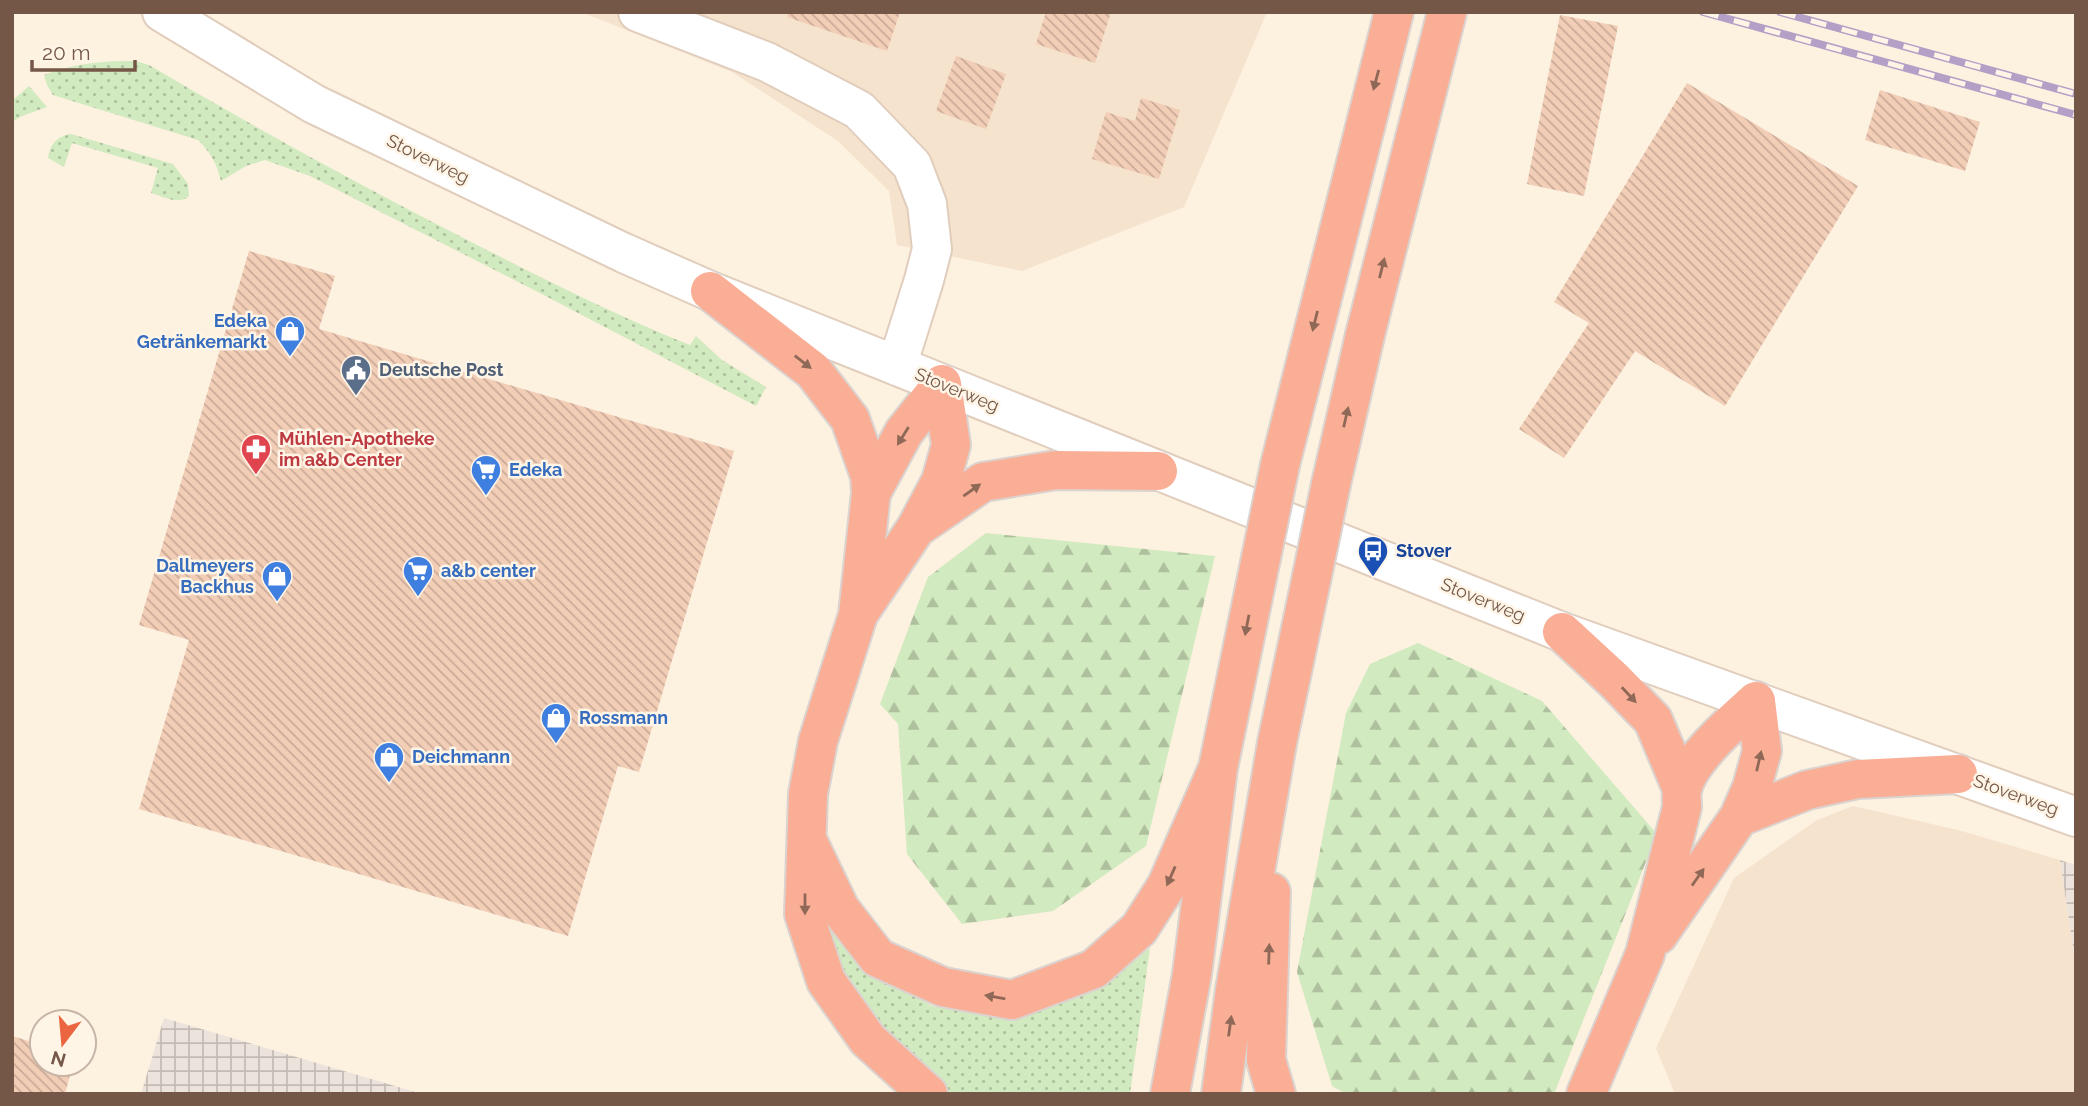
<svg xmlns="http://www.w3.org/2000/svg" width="2088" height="1106" viewBox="0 0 2088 1106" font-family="Raleway,sans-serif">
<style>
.residential{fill:#f5e3ce}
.industrial{fill:url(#industrial-grid)}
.grass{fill:url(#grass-dots)}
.forest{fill:url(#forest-firs)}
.building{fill:url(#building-back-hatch)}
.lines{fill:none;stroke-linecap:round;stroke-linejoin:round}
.minor-casing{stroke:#e1cdbc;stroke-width:42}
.highway-casing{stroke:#dbd3cf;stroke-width:42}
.minor{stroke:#fff;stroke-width:38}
.highway{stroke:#faae95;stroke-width:38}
.rail-casing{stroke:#b49fc6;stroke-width:8}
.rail{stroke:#fff5e7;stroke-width:5;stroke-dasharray:16;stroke-linecap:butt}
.highway-bridge-casing{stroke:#dbd3cf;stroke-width:42;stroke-linecap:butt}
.highway-bridge{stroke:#faae95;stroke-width:38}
.oneway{fill:#8f6857}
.labels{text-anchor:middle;stroke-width:5;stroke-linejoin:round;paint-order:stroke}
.street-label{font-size:18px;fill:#745747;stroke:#fff5e7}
.shop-label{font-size:18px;font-weight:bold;fill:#366cbe;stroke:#fff5e7;text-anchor:start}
.service-label{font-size:18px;font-weight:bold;fill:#4e5e75;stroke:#fff5e7;text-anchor:start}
.health-label{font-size:18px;font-weight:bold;fill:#be3a42;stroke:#fff5e7;text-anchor:start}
.transit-label{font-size:18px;font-weight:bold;fill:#164399;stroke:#fff5e7;text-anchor:start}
</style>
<defs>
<pattern id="industrial-grid" width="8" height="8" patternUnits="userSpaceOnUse" patternTransform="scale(1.75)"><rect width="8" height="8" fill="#ebe3dc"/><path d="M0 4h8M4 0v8" fill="none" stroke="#c3bbb4"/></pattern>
<pattern id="grass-dots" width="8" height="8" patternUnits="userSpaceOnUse" patternTransform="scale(1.75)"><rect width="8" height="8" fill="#d1eabf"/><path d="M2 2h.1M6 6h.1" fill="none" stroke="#aec09d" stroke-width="1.8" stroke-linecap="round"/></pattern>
<pattern id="forest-firs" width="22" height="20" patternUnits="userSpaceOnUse" patternTransform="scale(1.75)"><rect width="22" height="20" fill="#d1eabf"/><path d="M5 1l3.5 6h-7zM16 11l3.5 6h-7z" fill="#aec09d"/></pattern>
<pattern id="building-back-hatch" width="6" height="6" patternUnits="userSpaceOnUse" patternTransform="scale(1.75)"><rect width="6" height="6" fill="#f3ceb7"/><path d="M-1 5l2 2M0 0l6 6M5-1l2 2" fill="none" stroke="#c9aa97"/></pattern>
</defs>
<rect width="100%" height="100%" fill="#fdf1e0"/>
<path class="residential" d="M581,12H1267L1184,207L1022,271L897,245L889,191L838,141L732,72Z
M1853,806L1958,830L2060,860L2076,967V1094H1675L1656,1048L1734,878L1817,820Z"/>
<path class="industrial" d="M2060,860L2076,865V967Z
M164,1018L422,1094H141Z"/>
<path class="grass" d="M121,61H136L149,65C257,129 367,189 479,246C548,281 617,316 690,345L696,336L722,360L766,387L756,406L534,290L310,176L265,160L246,166L221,181C217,164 211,153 198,140L53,95L47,85L44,75C70,65 93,62 121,61Z
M29,86L47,107L22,116L12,122V101Z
M71,134L173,164L188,184L189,196C179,206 163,196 151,193L158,168L72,143L64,167L48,158C50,144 57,136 71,134Z
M831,930L871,972L932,1006L1001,1018L1051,1007L1113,976L1150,948L1130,1094H951L916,1063L859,1007L824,938Z"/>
<path class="forest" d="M986,533L1215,556L1146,846L1053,911L962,924L907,854L898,724L880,704L928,577Z
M1418,643L1542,701L1657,834L1554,1094H1346L1332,1086L1297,972L1346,713L1370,664Z"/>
<path class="building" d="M788,12H900L887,51L787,17Z
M1046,12H1111L1095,63L1036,44Z
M1560,15L1618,26L1584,196L1527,184Z
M956,56L1006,74L986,129L936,111Z
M1687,83L1858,186L1725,406L1635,351L1564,458L1519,429L1589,323L1554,302Z
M1880,90L1980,122L1965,171L1865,140Z
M1141,98L1180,110L1159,179L1092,159L1106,112L1135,121Z
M249,251L335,276L319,329L734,451L639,772L618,766L568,936L139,809L189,640L139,625Z
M12,1036L42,1045V1064H73L65,1094H12Z"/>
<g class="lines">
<g class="minor-casing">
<path id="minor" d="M162,12L314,104L624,253L710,291L1562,632L2076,817
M638,12L767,62L859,110L912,165L927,204L932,249L924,280L897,366"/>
</g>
<g class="highway-casing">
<path id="highway" d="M710,291L813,371L850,419L870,476L871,493L858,615L818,741L808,794L804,914L826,981L868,1040L928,1094
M1280,465L1394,12
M1331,484L1365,335L1447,12
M871,493L904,432L942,384
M916,528L983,482L1056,470L1158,471
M861,610L916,528L941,481L951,445L942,384
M1562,632L1614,680L1653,720L1682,789
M1739,817L1752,787L1762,751L1756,701
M809,844L840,909L878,958L943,987L1012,1000L1094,969L1139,929L1167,885L1218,768
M1271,892L1266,1060L1276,1094
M1658,935L1739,817L1807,790L1858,779L1958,774
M1170,1094L1192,974L1218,768L1261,558
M1221,1094L1235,990L1277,743L1312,576
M1586,1094L1645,954L1682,807C1682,802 1681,795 1682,790C1689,759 1733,722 1756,701"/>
</g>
<use href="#minor" class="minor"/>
<use href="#highway" class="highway"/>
<g class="rail-casing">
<path id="rail" d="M1703,12L2076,115
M1780,12L2076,94"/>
</g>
<use href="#rail" class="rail"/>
<g class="highway-bridge-casing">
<path id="highway-bridge" d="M1261,558L1280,465
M1312,576L1331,484"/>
</g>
<use href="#highway-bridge" class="highway-bridge"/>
</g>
<defs><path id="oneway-solid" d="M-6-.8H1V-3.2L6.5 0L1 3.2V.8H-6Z" transform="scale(1.75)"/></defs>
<g class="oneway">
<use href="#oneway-solid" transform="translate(1376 80) rotate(105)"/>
<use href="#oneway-solid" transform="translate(1382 268) rotate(-76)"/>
<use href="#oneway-solid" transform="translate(1315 321) rotate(104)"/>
<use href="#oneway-solid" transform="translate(803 362) rotate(38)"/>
<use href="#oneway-solid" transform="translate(1346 417) rotate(-77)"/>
<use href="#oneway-solid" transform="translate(903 436) rotate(122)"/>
<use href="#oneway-solid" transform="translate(972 490) rotate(-35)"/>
<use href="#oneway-solid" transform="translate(1247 625) rotate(101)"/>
<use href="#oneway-solid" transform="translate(1629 695) rotate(47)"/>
<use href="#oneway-solid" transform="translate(1759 761) rotate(-77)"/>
<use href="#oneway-solid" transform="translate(1171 876) rotate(114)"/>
<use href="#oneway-solid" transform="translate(1698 877) rotate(-55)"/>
<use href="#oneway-solid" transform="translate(805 904) rotate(90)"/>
<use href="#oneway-solid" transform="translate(1269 954) rotate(-88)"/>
<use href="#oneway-solid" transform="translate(995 997) rotate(-170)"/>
<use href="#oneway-solid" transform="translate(1230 1026) rotate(-82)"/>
</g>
<defs>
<g id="shop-pin" transform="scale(1.575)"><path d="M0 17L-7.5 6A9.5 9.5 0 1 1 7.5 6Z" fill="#3f7fe0" stroke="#fff5e7"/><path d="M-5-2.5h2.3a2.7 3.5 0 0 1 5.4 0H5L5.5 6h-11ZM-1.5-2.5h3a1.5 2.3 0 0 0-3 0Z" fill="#fff"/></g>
<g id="civic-pin" transform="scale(1.575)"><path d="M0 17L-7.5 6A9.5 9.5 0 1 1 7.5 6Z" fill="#5c6f8a" stroke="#fff5e7"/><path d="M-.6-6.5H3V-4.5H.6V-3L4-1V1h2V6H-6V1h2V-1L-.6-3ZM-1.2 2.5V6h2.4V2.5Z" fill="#fff"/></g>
<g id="pharmacy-pin" transform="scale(1.575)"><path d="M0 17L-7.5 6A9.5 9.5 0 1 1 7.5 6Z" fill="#e0444e" stroke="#fff5e7"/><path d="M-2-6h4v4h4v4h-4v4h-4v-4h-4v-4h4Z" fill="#fff"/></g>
<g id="supermarket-pin" transform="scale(1.575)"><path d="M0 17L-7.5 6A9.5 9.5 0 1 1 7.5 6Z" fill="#3f7fe0" stroke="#fff5e7"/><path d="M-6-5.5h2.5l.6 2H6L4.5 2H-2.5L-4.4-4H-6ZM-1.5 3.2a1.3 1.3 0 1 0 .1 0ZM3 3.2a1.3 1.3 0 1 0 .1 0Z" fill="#fff"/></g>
<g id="bus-pin" transform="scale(1.575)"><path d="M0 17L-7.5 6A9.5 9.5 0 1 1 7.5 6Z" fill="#1a4fb4" stroke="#fff5e7"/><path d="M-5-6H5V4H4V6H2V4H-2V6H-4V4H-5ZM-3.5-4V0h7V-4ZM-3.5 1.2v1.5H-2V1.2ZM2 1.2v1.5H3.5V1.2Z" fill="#fff"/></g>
</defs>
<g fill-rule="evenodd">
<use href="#shop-pin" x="290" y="331"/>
<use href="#civic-pin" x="356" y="370"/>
<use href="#pharmacy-pin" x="256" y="449"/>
<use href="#supermarket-pin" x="486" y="470"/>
<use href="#bus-pin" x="1373" y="551"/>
<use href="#supermarket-pin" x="418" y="571"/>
<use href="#shop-pin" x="277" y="576"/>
<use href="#shop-pin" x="556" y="718"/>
<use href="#shop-pin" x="389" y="757"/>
</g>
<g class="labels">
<g class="street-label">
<text transform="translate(428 159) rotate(26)" y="6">Stoverweg</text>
<text transform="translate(957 390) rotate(22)" y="6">Stoverweg</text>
<text transform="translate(1483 600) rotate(22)" y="6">Stoverweg</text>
<text transform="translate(2016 795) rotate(20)" y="6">Stoverweg</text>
</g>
<g class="shop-label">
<text x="267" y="327" text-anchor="end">Edeka<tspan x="267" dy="21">Getränkemarkt</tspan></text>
<text x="509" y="476">Edeka</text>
<text x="254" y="572" text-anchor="end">Dallmeyers<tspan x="254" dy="21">Backhus</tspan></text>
<text x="441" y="577">a&amp;b center</text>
<text x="579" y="724">Rossmann</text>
<text x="412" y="763">Deichmann</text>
</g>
<g class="service-label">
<text x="379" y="376">Deutsche Post</text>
</g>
<g class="health-label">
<text x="279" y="445">Mühlen-Apotheke<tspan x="279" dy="21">im a&amp;b Center</tspan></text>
</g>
<g class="transit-label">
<text x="1396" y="557">Stover</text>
</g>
</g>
<rect width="2088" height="1106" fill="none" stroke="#745747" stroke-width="28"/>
<g transform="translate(63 1043) rotate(196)"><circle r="33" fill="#fff5e7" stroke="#c7b6a7" stroke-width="2"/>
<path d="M0-5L12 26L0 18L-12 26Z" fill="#ec6541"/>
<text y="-10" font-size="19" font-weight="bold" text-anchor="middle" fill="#745747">N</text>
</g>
<path d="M32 60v10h103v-10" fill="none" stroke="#745747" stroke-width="3.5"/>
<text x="42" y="60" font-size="21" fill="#745747" stroke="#fff5e7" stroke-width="5" paint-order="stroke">20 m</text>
</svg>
